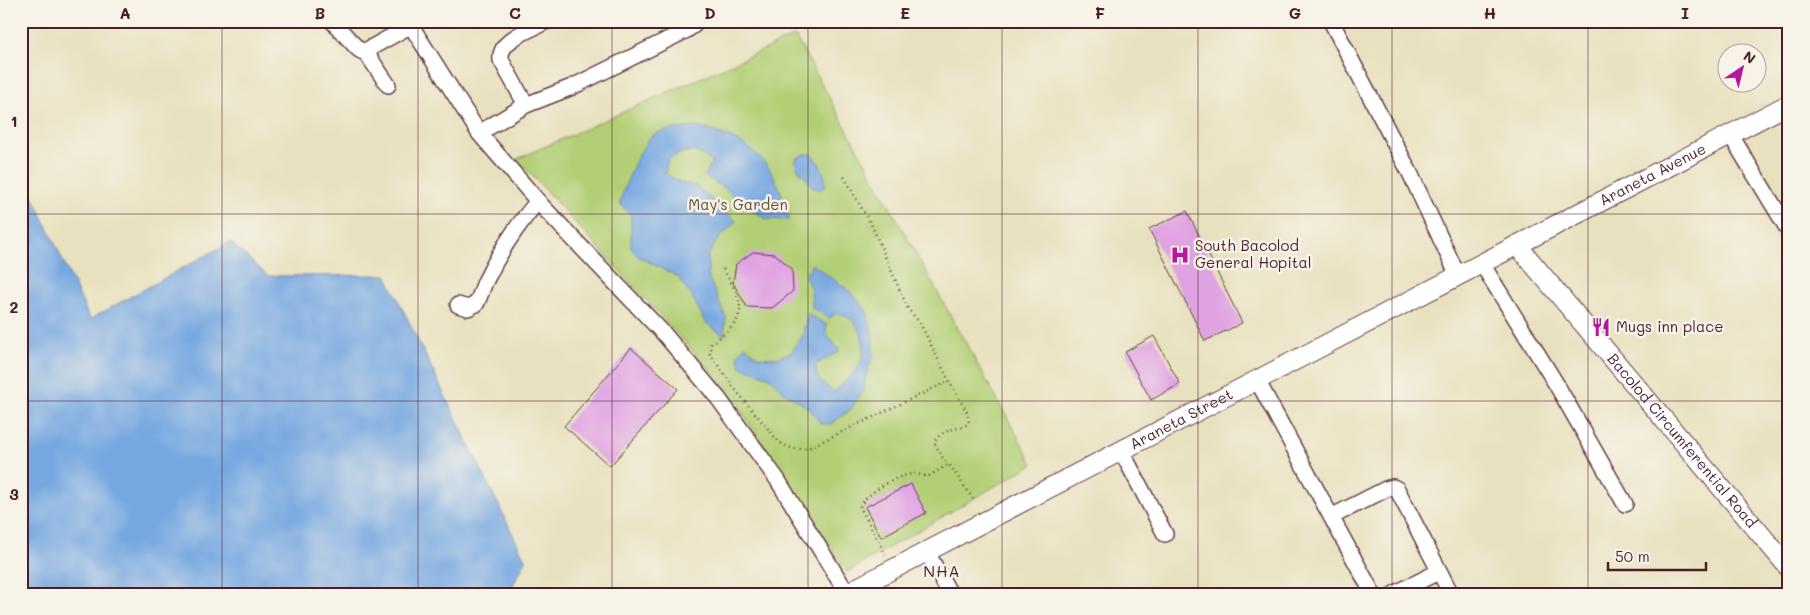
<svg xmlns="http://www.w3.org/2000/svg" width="1810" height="615" viewBox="0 0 1810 615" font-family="Mali,sans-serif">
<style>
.green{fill:#b2cf75;stroke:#7e7750}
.water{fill:#76a7e1;stroke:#606386}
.building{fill:#e0a3e2}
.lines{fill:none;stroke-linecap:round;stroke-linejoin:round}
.minor-casing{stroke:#623c41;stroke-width:18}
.major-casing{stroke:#623c41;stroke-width:21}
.path{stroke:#623c41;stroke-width:2.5;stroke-dasharray:1 4;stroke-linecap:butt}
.minor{stroke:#fff;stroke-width:15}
.major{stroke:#fff;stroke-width:19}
.grid{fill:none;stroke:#4a1f2b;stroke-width:1;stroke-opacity:0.55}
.labels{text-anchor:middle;stroke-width:5;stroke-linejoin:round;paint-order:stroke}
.street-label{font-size:15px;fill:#4a1f2b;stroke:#f7f3e8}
.park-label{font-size:15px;fill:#644b3e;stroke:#f7f3e8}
.poi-label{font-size:15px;fill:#4a1f2b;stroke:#f7f3e8;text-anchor:start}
.neighbourhood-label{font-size:16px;letter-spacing:1px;fill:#4a1f2b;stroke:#f7f3e8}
.neatline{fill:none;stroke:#4a1f2b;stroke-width:2}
.grid-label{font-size:16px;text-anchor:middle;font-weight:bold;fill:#4a1f2b}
</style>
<rect width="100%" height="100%" fill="#f7f3e8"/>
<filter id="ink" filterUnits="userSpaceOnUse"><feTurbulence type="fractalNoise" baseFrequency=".02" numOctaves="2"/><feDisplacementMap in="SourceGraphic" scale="10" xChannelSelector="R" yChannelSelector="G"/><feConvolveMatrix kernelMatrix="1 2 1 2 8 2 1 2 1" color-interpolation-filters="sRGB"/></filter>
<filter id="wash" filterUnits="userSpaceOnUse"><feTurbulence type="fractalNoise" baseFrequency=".0096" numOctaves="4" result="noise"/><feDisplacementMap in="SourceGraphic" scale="20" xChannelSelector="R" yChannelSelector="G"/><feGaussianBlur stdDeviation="1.12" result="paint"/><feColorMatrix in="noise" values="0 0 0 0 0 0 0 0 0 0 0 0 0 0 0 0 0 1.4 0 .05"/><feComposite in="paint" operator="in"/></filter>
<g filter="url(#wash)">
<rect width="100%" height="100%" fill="#e8e1bf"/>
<path class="green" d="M795,36L1033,464L847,572L724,385L517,159Z"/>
<path class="water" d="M695,127C753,139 776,162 789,220L766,219L741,203L726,189L705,176L712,162C695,147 686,149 668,160L665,173L679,182L696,186L736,221L716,242L708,256V276L726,317L724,336L705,322L693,298L678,277L639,257L631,248V216L620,203C623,189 641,144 652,136C664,128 681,129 695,127Z
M804,154H811C819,162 828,176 825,187C812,193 813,186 806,178C805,175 802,174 800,172C797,168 797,164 795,160Z
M21,170L90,319L230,242L268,276L386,275L526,561L508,594H21Z
M812,264L850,291L866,309L873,336V357L867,371L863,392L850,410L831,424H821L809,408L785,393L770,377L741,367L738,355L745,346L759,357L776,358L791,352L802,337L808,314L827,325L826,333L840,351L815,365L819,380L834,392C853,375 872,360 860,332C855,321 849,316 837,313L829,318L812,308L811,290L805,276Z"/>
<g id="blocks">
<path class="building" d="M1187,211L1242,323L1205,341L1149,229Z
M753,252L775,254L792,269L793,291L772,308L747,307L733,283L736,264Z
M1154,336L1180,384L1151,400L1125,352Z
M631,348L678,389L610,466L564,426Z
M911,484L926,513L881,537L865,507Z"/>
</g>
</g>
<g filter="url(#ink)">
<use href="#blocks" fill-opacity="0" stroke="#623c41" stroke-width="1"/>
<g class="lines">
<g class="minor-casing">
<path id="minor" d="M332,21L358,49L363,52L365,51L388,85
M408,21L479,133L542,206L665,335L718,398L777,479L847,593
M1331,21L1410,173L1458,276
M365,51L410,26
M526,105L501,60C498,39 531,30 547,21
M479,133L526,105L572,87L687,30L694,25L696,21
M1730,134L1789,231
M1482,264L1555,382L1625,504
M458,305L468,308L476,304C480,297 482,289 485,282C498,255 518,224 538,201
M1257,380L1373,594
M1121,450L1165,534
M1331,517L1386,489L1393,487L1397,489L1451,594
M927,552L950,594
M1394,594L1438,572"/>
</g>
<g class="major-casing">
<g id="major">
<path id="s1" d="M1517,245L1789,568"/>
<path id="s2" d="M845,594L1789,104"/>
</g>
</g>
<path class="path" d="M844,177L872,226L908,309L920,323L949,381L967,412L969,422L964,427C952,429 941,431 934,442L942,457L949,464
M723,269C746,307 749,317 711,344L710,354L734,388L779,442C790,449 798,451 810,447L949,381
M886,555L860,507C866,493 898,474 913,474C918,474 924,476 929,476L949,464L973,499"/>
<use href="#minor" class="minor"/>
<use href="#major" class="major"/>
</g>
</g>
<path class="grid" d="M222,21V594M418,21V594M612,21V594M808,21V594M1002,21V594M1198,21V594M1392,21V594M1588,21V594M21,214H1789M21,401H1789"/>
<defs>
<g id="hospital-bare" transform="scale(1.5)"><path d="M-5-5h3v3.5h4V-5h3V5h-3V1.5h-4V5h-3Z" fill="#b5179e" stroke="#f7f3e8" stroke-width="2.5" paint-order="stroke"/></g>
<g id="restaurant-bare" transform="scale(1.5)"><path d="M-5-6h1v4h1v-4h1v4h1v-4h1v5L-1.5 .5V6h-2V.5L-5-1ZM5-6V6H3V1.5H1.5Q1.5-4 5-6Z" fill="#b5179e" stroke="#f7f3e8" stroke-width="2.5" paint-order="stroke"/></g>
</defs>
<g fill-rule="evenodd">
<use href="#hospital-bare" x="1180" y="255"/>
<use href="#restaurant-bare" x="1601" y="327"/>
</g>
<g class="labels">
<g class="street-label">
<text dy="5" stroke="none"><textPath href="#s2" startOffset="910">Araneta Avenue</textPath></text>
<text dy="5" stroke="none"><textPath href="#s2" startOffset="379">Araneta Street</textPath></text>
<text dy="5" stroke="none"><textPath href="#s1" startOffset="256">Bacolod Circumferential Road</textPath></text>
</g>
<g class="park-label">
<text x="738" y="210">May's Garden</text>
</g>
<g class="poi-label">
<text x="1195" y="251">South Bacolod<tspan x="1195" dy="17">General Hopital</tspan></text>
<text x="1616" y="332">Mugs inn place</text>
</g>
<g class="neighbourhood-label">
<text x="942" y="577">NHA</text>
</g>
</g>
<rect width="1810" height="615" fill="none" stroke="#f7f3e8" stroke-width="55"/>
<g transform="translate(1742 68) rotate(35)"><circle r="24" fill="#f7f3e8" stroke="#b29e9c"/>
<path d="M0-4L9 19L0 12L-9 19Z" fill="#b5179e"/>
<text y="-8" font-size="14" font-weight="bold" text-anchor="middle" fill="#4a1f2b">N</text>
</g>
<path d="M1608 562v8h98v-8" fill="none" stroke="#4a1f2b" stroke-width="2.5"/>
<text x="1615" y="562" font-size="15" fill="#4a1f2b" stroke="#f7f3e8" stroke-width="4" paint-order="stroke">50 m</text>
<rect x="28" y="28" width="1754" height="560" class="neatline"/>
<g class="grid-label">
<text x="125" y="19">A</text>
<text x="320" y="19">B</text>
<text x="515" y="19">C</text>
<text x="710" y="19">D</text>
<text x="905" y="19">E</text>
<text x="1100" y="19">F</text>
<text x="1295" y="19">G</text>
<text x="1490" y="19">H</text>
<text x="1685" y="19">I</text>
<text x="14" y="127">1</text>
<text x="14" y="313">2</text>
<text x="14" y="500">3</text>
</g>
</svg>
